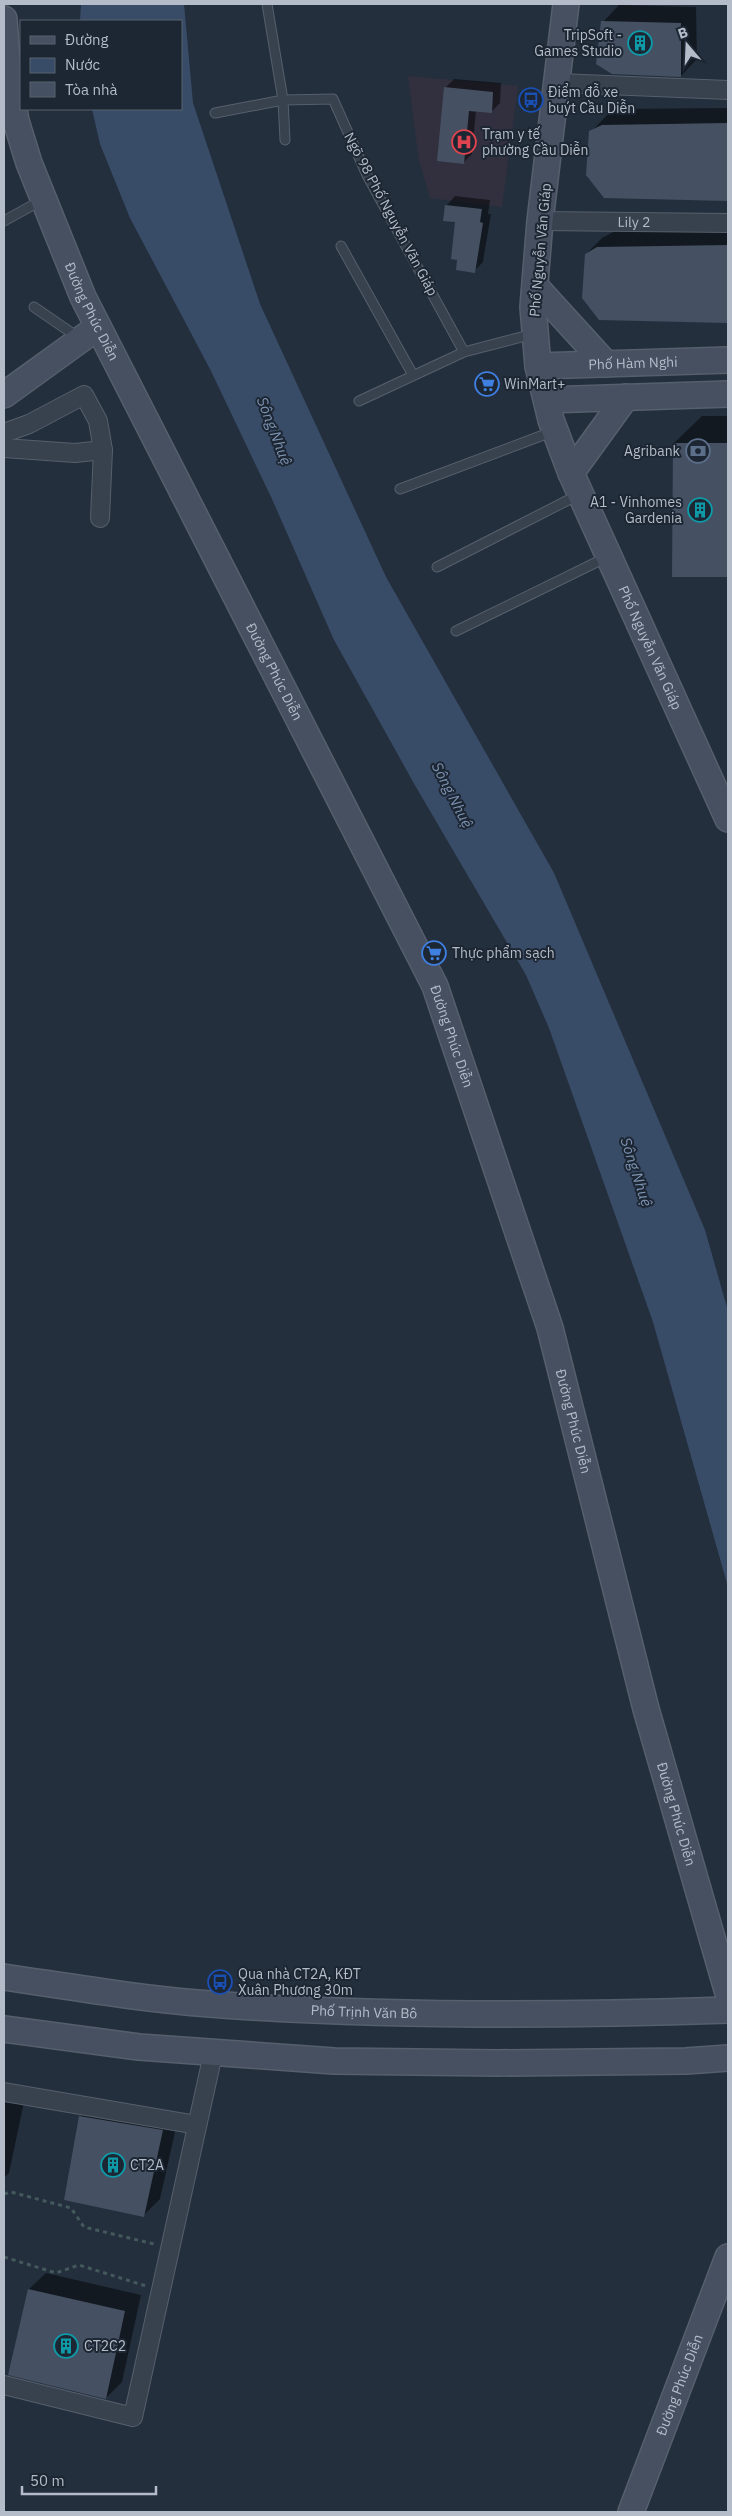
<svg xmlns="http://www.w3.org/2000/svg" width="732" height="2516" viewBox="0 0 732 2516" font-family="'IBM Plex Sans',sans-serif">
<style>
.medical{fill:#32303f}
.water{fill:#394c67}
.shadow{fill:#0007}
.building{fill:#455162}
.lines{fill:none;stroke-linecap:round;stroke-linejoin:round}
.lane-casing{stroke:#565f6c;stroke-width:11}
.street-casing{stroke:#565f6c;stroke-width:20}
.secondary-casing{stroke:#565f6c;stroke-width:28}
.path{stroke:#44595c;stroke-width:3;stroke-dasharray:4 4;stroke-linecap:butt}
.lane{stroke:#38414e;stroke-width:9}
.street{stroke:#38414e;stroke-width:18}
.secondary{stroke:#465061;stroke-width:25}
.labels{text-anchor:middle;stroke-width:4;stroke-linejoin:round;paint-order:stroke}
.poi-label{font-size:14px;fill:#b4bcc9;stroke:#1d2633;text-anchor:start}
.street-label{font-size:14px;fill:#b4bcc9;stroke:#1d2633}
.water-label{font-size:15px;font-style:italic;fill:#7c92b1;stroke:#1d2633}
</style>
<rect width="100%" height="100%" fill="#242f3e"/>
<path class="medical" d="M408,76L518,86L502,207L430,198L419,160Z"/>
<path class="water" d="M81,4H184L193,103L260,304L386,577L554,873L705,1230L728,1311V1587L653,1322L549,1028L526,975L416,787L334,640L272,499L210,369L130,218L100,144L92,109H181V21H80Z"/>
<path class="shadow" d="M619,5L696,7L697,59L681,76L603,22Z
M454,79L501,83L500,103L491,112L476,110L472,154L464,162L445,88Z
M728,108V199L605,196L591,132L607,115L619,109Z
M455,196L490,200L488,214H491L483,262L474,271L457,221L445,220L447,205Z
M615,231H728V322L600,319L586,254L602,238Z
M702,416H728V576H673L674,443Z
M4,2084L27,2088L9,2173L4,2178Z
M97,2100L179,2114L160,2199L144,2215L81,2116Z
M46,2273L141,2295L122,2382L106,2398L10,2374L29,2289Z"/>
<path class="building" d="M601,21L681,23V77L612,74L596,64Z
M444,87L493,92L492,113L469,111L464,164L437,161Z
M728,123V201L604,198L586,175L589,131L602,125Z
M445,205L482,209L480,222L483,223L475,273L456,270L457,260L451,259L455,222L443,221Z
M728,245V323L599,320L582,298L585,254L597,247Z
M673,443H728V577H672Z
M79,2116L163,2130L144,2217L64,2200Z
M28,2289L125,2311L106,2399L8,2375Z"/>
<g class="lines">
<g class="lane-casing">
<path id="lane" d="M267,4L283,100L333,99L367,175L464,352
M215,113L283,100L285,140
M4,221L42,200
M341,246L413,375
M34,307L79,338
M359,401L464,352L533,334
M400,489L554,431
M437,567L580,494
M456,631L607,557"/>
</g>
<g class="street-casing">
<g id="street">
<path d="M558,83L728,90"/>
<path id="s1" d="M540,221L728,223"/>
<path d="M4,433L29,424L84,395L98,421L103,450L75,453L4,448"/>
<path d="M100,518L103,450"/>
<path d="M4,2092L197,2125"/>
<path d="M4,2385L133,2417L213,2054"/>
</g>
</g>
<g class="secondary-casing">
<g id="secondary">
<path id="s2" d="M566,4L540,221L533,307L538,366L551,420L571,473L728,819"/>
<path id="s3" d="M4,19L8,75L16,121L29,163L83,297L435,986L550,1328L646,1709L728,1993"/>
<path d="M535,286L606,364"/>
<path id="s4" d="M538,366L728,360"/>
<path d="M4,395L98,327"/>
<path d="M547,400L728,394"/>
<path d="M571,473L626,397"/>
<path id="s5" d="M4,1977C72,1987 141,1999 210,2004C382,2017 556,2016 728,2010"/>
<path d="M4,2029L139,2047L334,2061L498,2063L686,2061L728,2058"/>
<path id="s6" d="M631,2512L728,2257"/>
</g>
</g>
<path class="path" d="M4,2194L11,2192L71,2208L84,2227L154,2244
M4,2257L56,2273L79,2265L146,2286"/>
<use href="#lane" class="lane"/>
<use href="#street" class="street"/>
<use href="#secondary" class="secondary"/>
</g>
<defs>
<g id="building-ring" transform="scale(1.25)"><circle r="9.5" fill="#1d2633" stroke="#0f9aa8" stroke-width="1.5"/><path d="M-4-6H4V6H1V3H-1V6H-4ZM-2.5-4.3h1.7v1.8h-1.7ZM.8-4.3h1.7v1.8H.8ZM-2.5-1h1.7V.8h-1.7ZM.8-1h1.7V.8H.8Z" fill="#0f9aa8"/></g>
<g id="bus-ring" transform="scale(1.25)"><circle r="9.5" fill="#1d2633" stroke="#1a4fb4" stroke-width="1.5"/><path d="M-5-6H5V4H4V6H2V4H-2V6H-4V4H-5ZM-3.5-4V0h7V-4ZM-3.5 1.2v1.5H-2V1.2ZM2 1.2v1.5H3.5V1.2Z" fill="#1a4fb4"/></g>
<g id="hospital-ring" transform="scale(1.25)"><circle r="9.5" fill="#1d2633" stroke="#e0444e" stroke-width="1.5"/><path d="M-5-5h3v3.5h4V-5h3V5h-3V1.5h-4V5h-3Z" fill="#e0444e"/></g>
<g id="supermarket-ring" transform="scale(1.25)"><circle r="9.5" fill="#1d2633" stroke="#3f7fe0" stroke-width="1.5"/><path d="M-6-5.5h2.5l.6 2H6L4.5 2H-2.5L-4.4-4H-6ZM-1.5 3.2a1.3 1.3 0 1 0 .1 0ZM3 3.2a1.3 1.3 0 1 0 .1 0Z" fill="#3f7fe0"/></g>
<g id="bank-ring" transform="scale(1.25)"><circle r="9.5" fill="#1d2633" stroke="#5c6f8a" stroke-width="1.5"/><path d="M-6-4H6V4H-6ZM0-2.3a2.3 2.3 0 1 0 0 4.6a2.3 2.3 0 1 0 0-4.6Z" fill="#5c6f8a"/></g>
</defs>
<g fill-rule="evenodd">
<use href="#building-ring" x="640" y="43"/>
<use href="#bus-ring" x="531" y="100"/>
<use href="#hospital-ring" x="464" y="142"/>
<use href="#supermarket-ring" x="487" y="384"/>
<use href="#bank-ring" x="698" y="451"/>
<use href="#building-ring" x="700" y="510"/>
<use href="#supermarket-ring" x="434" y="953"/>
<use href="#bus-ring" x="220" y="1982"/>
<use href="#building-ring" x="113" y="2165"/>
<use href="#building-ring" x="66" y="2346"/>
</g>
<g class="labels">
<g class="poi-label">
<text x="622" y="40" text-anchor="end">TripSoft -<tspan x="622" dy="16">Games Studio</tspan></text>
<text x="548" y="97">Điểm đỗ xe<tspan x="548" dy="16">buýt Cầu Diễn</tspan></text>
<text x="482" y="139">Trạm y tế<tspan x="482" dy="16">phường Cầu Diễn</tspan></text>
<text x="504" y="389">WinMart+</text>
<text x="680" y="456" text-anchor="end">Agribank</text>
<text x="682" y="507" text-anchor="end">A1 - Vinhomes<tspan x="682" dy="16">Gardenia</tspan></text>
<text x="452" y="958">Thực phẩm sạch</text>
<text x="238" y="1979">Qua nhà CT2A, KĐT<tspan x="238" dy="16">Xuân Phương 30m</tspan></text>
<text x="130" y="2170">CT2A</text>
<text x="84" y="2351">CT2C2</text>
</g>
<g class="street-label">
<text transform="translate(391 214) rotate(62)" y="5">Ngõ 98 Phố Nguyễn Văn Giáp</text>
<text dy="5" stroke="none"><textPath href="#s1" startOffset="94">Lily 2</textPath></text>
<text transform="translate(540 250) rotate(-85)" y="5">Phố Nguyễn Văn Giáp</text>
<text dy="5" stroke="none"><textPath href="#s3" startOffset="308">Đường Phúc Diễn</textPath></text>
<text dy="5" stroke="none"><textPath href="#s4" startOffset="95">Phố Hàm Nghi</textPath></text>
<text dy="5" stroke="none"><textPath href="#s2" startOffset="668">Phố Nguyễn Văn Giáp</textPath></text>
<text dy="5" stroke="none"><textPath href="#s3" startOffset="712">Đường Phúc Diễn</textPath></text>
<text dy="5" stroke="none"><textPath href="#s3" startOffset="1118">Đường Phúc Diễn</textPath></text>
<text dy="5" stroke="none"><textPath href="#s3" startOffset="1522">Đường Phúc Diễn</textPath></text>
<text dy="5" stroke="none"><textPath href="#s3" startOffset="1928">Đường Phúc Diễn</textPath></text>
<text dy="5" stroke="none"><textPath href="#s5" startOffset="362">Phố Trịnh Văn Bô</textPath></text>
<text dy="5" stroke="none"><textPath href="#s6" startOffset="136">Đường Phúc Diễn</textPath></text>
</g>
<g class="water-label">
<text transform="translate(274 431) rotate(69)" y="5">Sông Nhuệ</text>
<text transform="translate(452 795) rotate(63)" y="5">Sông Nhuệ</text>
<text transform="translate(636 1172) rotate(72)" y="5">Sông Nhuệ</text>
</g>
</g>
<rect width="732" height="2516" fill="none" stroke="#b4bcc9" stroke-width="10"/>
<rect x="20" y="20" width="162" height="90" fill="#1d2633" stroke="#59626f"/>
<rect x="30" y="36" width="25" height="8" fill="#465061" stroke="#59626f"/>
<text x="65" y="45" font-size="15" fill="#b4bcc9">Đường</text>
<rect x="30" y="58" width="25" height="15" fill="#394c67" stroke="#59626f"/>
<text x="65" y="70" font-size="15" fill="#b4bcc9">Nước</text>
<rect x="30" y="82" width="25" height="15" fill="#455162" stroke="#59626f"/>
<text x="65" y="95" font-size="15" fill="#b4bcc9">Tòa nhà</text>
<g transform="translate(687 45) rotate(341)" stroke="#1d2633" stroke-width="4" paint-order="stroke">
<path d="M0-4L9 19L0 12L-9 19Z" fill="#b4bcc9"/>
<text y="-8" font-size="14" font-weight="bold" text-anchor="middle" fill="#b4bcc9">B</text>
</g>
<path d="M22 2486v8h134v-8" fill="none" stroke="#b4bcc9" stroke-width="2.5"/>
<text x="30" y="2486" font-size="15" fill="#b4bcc9" stroke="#1d2633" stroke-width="4" paint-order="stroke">50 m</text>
</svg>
